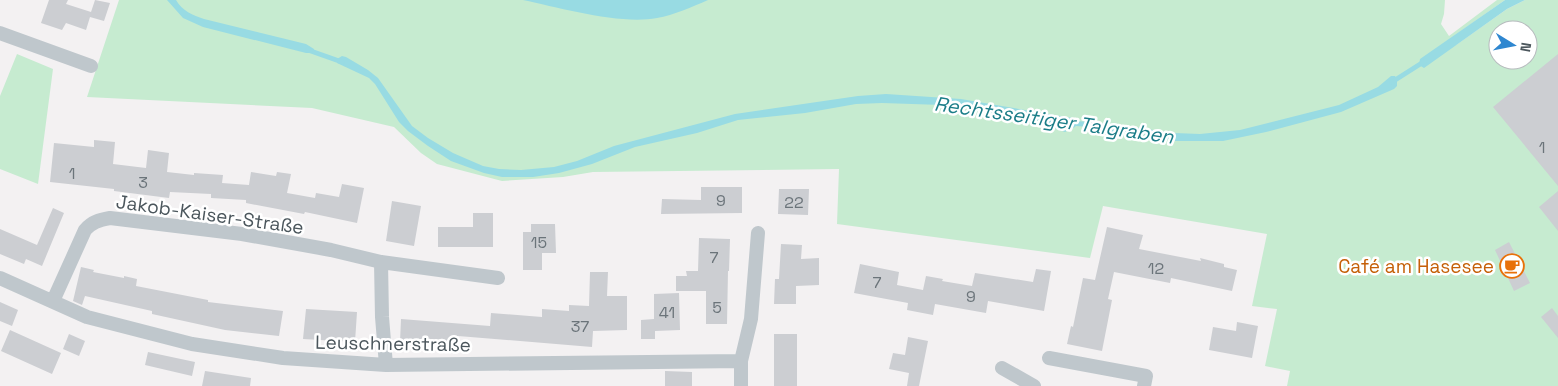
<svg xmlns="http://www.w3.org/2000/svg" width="1558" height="386" viewBox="0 0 1558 386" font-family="'Space Grotesk',sans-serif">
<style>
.green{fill:#c6ebd0;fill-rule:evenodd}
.water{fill:#98dbe3}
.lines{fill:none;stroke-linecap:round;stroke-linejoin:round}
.stream{stroke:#98dbe3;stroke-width:5}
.building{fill:#ccced2}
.minor{stroke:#bfc7cc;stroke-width:14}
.labels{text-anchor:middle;stroke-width:5;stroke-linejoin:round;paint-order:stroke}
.number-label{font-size:16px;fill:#6b747a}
.street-label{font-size:19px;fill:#4b565c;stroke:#fff}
.food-label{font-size:19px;fill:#c56008;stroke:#fff;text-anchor:end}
.water-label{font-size:20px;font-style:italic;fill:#1b7d88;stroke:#fff}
</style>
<rect width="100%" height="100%" fill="#f3f1f2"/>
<path class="green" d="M119,0H1445L1444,14L1441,24L1449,36L1497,0H1505L1451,38L1456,45L1507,9L1525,0H1558V386H1287L1290,371L1265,366L1277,309L1252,306L1267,234L1103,206L1090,258L837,224L839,169L593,172L563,177L502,181L437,164L421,153L394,127L312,108L87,97ZM1498,30H1528V60H1498Z
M17,54L53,69L38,184L0,169V96Z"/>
<path class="water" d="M167,0H176C182,11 193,15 204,19L306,44L314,49V53H306L203,27L183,18Z
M523,0H708C692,7 674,15 657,18C620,25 561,8 523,0Z
M1505,0H1525L1507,9L1424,68L1419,65L1420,59Z
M342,56L346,57L368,70L378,78L412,126L428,138L453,153L483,166L499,169L521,170L554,167L577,161L614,146L735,114L858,96L886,94L961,99L1066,117L1073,118L1077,124L1075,127L1065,132L1048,126L974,109L942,105L882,103L856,104L805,113L738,120L697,133L635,147L592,164L559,173L533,177H502L484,173L451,161L428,146L408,131L399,122L375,84L369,78L337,63V59Z
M1391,76H1395L1397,79V86L1394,89L1341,112L1266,132L1223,141H1176L1137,133L1124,132L1119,134L1117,138L1111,140L1106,136L1099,126L1106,123L1174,133L1200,134L1240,130L1339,105L1378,87Z"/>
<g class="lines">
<path class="stream" d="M308,50L342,62
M1392,82L1425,61
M1071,123L1105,126"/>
</g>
<path class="building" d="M49,0H68L66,4L91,12L95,0L110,3L104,21L90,17L86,30L66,23L62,30L41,23Z
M1558,54V186L1493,107Z
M94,140L115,142L113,164L146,168L148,150L169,153L167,172L194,175V173L223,175L222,183L249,185L251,172L276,176L277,172L291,174L287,193L315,198L316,193L339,197L342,184L364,188L357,223L305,212L304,214L246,203V200L211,198V194L170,192L169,198L114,191V189L50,182L54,143L94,147Z
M701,187H742V213L661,214L662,199L701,200Z
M779,189H809L808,215L778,214Z
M1558,191V231L1539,207Z
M392,201L421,206L414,246L386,241Z
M53,208L64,213L42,266L26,259L24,264L0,254V229L37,245Z
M473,213H493V247H438V227H473Z
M531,224H555L556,253H542V270H523V232H531Z
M1107,227L1143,235L1139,249L1201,261L1200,258L1224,264V267L1237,270L1232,291L1171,278L1170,283L1114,272L1108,299L1112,300L1102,351L1067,344L1071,326L1073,327L1083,278L1095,280Z
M699,238L730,239L729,271H728L727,324H706V291H676V276H687L686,271H698Z
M1509,242L1530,283L1514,291L1495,250Z
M781,244L802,245L801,259L819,258V285L796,286V304H774L775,279H779Z
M860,264L899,272L897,285L923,290L926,276L943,279L942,281L972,286L975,273L1033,282L1036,269L1051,271L1044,311L988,301L986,313L935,304L933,315L907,310L908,303L854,293Z
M81,267L94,270L93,272L124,278V276L137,279L136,286L208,300V302L283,311L279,336L225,330L152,314V311L85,296L82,305L73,301Z
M590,272H608L607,296H627V330L593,331L592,347L458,336L457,346L400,342L401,319L490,326L491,313L542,317V309L569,311V305L589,306Z
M679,293L680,330L655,331V339H641V320L654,319V294Z
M0,302L18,310L12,326L0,321Z
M1552,308L1558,316V338L1541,317Z
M306,309L357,312L355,342L303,339Z
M1237,322L1258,326L1252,358L1209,350L1213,327L1236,331Z
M10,330L61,353L52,374L1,351Z
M69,334L85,341L79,356L63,349Z
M774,334H797V386H774Z
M908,337L928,341L919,386H907L909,373L889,369L893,353L905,355Z
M148,352L195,362L192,376L145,365Z
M205,371L251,378L250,386H202Z
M665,371L692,372V386H665Z"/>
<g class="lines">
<path class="minor" d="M0,33L91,66
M381,262L382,317L386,365
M0,278L87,317L192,344L283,358L386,365L741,361
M53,301L85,230C92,222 99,220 110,218L242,234L331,250L381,262L498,278
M1049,358L1146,376L1144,386
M1002,368L1034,386
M741,386V361L751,319L758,233"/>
</g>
<defs>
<g id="cafe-ring" transform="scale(1.25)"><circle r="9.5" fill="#fff" stroke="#e8710a" stroke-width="1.5"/><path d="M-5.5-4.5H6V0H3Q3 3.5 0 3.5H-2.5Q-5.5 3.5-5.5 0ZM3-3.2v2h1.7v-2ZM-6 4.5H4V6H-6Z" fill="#e8710a"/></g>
</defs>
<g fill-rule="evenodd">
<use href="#cafe-ring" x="1512" y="266"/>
</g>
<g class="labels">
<g class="number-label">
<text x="1542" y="153">1</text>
<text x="72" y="179">1</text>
<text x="143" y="188">3</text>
<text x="721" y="206">9</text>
<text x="794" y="208">22</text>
<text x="539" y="248">15</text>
<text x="714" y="263">7</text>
<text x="1156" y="274">12</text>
<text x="877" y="288">7</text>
<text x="971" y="302">9</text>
<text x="717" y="313">5</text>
<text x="667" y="318">41</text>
<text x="580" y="332">37</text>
</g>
<g class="street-label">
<text transform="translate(210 214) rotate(8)" y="7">Jakob-Kaiser-Straße</text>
<text transform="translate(393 343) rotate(1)" y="7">Leuschnerstraße</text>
</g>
<g class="food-label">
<text x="1494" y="273">Café am Hasesee</text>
</g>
<g class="water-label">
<text transform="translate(1054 120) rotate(8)" y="7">Rechtsseitiger Talgraben</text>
</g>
</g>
<g transform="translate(1513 45) rotate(100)"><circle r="24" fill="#ffffff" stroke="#b7bbbe"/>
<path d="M0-4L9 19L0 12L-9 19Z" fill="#2f87d0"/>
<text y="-8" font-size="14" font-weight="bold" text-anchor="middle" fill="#4b565c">N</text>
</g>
</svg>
